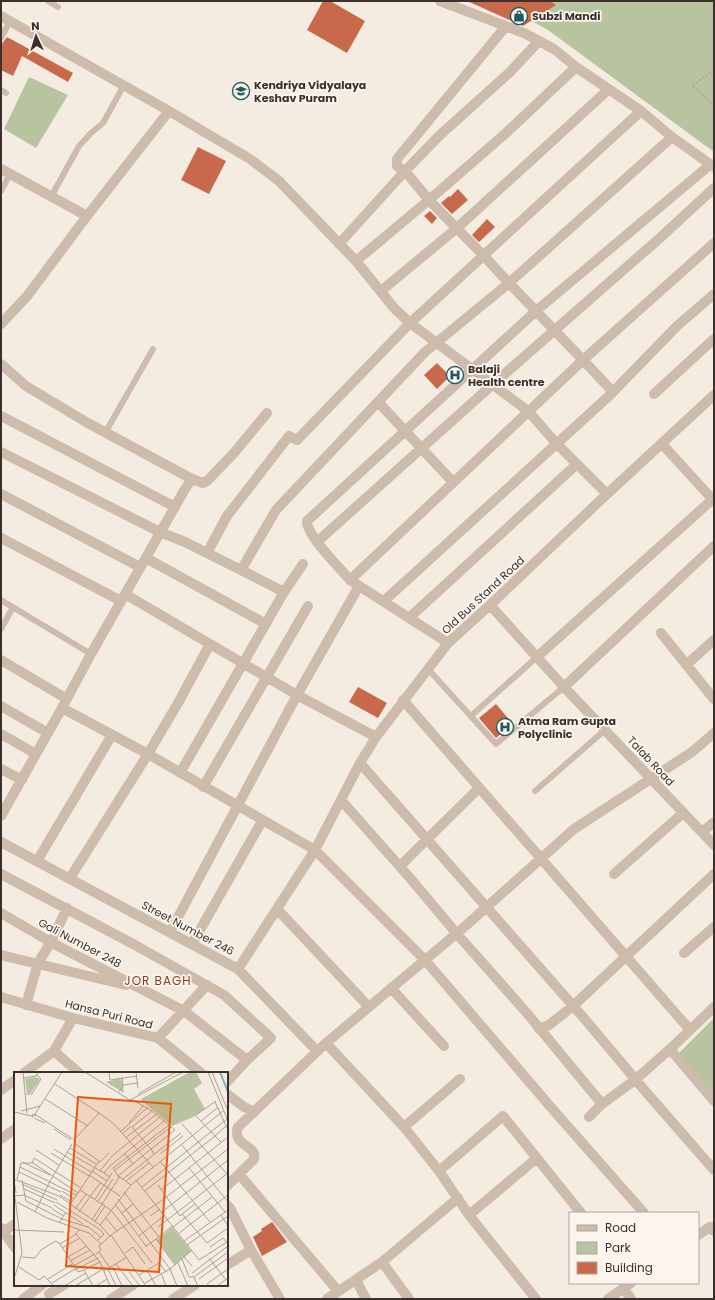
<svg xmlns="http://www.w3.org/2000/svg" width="715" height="1300" viewBox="0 0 715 1300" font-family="Poppins,sans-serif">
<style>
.green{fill:#b8c4a0}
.building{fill:#c8694b}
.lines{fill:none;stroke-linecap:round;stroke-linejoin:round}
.path{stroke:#b9a596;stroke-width:2;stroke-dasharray:2 2;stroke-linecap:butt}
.lane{stroke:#cdbbac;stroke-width:6}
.street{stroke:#cdbbac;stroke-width:10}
.labels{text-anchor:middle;stroke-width:3.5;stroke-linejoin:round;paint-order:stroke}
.poi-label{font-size:11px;font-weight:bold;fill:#3b302b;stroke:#fbf5ee;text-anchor:start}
.street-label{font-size:11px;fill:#3b302b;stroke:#fbf5ee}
.neighbourhood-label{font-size:12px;letter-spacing:1px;fill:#8c3b22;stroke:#fbf5ee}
.inset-river{fill:none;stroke:#7fb0b2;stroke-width:2}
.inset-road{fill:none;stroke:#aaa098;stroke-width:1}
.view{fill:#e8590c;fill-opacity:0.15;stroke:#e8590c;stroke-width:2}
.inset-edge{fill:none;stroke:#3b302b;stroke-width:2}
</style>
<rect width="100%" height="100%" fill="#f4ebe1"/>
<path class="green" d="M495,1H714V152L548,30Z
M29,77L68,95L36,148L4,129Z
M714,1018V1096L678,1054Z"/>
<path class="building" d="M323,1H330L365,21L347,53L307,30Z
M467,1H550L556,5L523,26Z
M7,37L73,73L68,82L22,56L13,76L1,70V45Z
M198,147L226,161L209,194L181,180Z
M458,189L468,200L452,214L441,203L449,196L450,197Z
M430,211L437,218L432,224L424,216Z
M487,219L495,227L479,242L472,235Z
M437,363L450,376L437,389L424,375Z
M358,687L387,703L378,718L349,702Z
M496,704L513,724L496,738L479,718Z
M272,1222L287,1242L262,1256L253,1237L262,1231L261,1229Z"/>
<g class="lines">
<path class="path" d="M714,70L692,86L714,105"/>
<path class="lane" d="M48,1L58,7
M1,38L10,21
M1,90L6,93
M1,191L10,174
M51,197L79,146L91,133L103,123L124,85
M105,433L153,349
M1,600L91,654
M1,629L13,607
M428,669L496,744L564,687
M471,716L538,656
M535,791L605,730"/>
<path class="street" d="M440,1L524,33L554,49L576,67L506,133L429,200L484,256L509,283L583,360L350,580L448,643
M1,16L169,111L87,216L28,295L1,324
M576,67L641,111L672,137L714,167
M169,111L250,159L279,181L356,261L394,308L410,323L528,411L557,444L607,494
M1,169L87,216
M339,244L405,171L440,135L510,72L539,41
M356,261L429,200L405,171L397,166V159L506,26
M381,291L457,228L609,89
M1,364L26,386L86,422L192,479L203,483L207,481L234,453L267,413
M613,392L583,360L714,243
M654,394L714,339
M378,402L453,482
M1,416L175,507
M662,444L714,501
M1,452L160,532L185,542L241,570
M192,479L185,489L91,654L62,708L148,754L315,850L425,960L555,1112L644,1213
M1,494L140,567
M1,538L121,601
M317,542L492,385L661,237L714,188
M207,553L227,516L289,436L297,440L410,323L641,111
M146,558L266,624
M350,580C340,568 306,535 307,521L536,311L711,164
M284,592L241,570L276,510L425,352L509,283L672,137
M125,594L297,695L376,737
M384,601L609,396L677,326L714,294
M490,605L564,687L714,845
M409,618L577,464
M661,633L714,699
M538,656L714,498
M1,660L67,699
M686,665L714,640
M564,687L714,546
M403,700L690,1030L670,1049L714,1101
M1,706L48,733
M1,734L36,754
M360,763L583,1017L646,1092L714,1170
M1,769L22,780
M180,773L284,592L303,564
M203,787L308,606
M341,800L410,878L457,934L526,1012L602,1104
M1,816L62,708
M702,832L714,822
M1,842L238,969L317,1051
M37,861L112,735
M400,866L479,788
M1,874L135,945L224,995L271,1038L247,1060L227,1082
M614,874L683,813
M70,878L148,754L178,703L210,644
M277,909L369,1007
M1,913L54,944L184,1011L247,1060
M170,932L297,695L359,586
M192,944L262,821
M684,953L714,927
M1,955L126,985
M238,969L315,850L360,763L376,737L448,643L490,605L607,494L714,395
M391,988L444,1046
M1,997L73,1018L158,1038L201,1073
M26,1005L38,963L51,942L67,908
M73,1018L54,1051L79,1073
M539,1029L549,1025L573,1006L714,874
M690,1030L714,1007
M158,1038L207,985
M326,1043L404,1127L439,1171L469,1215L536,1299
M24,1073L54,1051
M1,1090L15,1080
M227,1094L244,1107L255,1112
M589,1117L602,1104L635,1080L670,1049
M404,1127L460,1079
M1,1139L15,1129
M439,1171L503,1116L581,1213
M239,1174L338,1291
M227,1186L254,1159C258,1145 231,1146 238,1127L326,1043L462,929L574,829L692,752L714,733
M227,1205L230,1208L251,1250L227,1265
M469,1215L537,1158
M1,1228L15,1248
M3,1232L15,1224
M698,1235L710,1227L714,1231
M251,1250L280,1299
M382,1262L409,1299
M356,1280L366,1299
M623,1288L631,1299
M49,1294L64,1285
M23,1299L42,1285
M111,1299L133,1285
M173,1299L195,1285
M327,1299L382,1262L458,1198
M608,1299L631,1283"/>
</g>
<defs>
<g id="shop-ring" transform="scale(0.9)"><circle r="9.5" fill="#fbf5ee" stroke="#1f5a5e" stroke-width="1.5"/><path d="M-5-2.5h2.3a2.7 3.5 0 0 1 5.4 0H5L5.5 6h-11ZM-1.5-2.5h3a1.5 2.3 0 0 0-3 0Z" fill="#1f5a5e"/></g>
<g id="school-ring" transform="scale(0.9)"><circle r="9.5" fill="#fbf5ee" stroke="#1f5a5e" stroke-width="1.5"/><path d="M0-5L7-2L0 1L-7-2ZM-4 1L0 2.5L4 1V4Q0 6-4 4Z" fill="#1f5a5e"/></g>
<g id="hospital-ring" transform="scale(0.9)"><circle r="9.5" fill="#fbf5ee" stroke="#1f5a5e" stroke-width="1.5"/><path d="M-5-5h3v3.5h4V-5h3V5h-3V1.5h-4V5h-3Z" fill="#1f5a5e"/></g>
</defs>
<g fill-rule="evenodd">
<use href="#shop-ring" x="519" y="16"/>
<use href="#school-ring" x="241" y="91"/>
<use href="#hospital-ring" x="455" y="375"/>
<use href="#hospital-ring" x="505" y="727"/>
</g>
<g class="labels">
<g class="poi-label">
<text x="532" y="20">Subzi Mandi</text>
<text x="254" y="89">Kendriya Vidyalaya<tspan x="254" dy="13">Keshav Puram</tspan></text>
<text x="468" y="373">Balaji<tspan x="468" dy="13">Health centre</tspan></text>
<text x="518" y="725">Atma Ram Gupta<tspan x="518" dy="13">Polyclinic</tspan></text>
</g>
<g class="street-label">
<text transform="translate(483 595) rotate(-43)" y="4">Old Bus Stand Road</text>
<text transform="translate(651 761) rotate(47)" y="4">Talab Road</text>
<text transform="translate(188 928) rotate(28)" y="4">Street Number 246</text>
<text transform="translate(80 943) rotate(28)" y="4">Gali Number 248</text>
<text transform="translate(109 1014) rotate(14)" y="4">Hansa Puri Road</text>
</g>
<g class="neighbourhood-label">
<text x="158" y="985">JOR BAGH</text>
</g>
</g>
<g transform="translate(14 1072)">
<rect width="214" height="214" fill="#f4ebe1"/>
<path d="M176,0H182L188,11L180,17L191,37L179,45L158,54L128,29L127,27ZM21,5L26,7L17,21H13L11,7ZM107,6L110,21L92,10ZM158,155L177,179L161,192L143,168Z" fill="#b8c4a0"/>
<path class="inset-river" d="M206,0L214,20"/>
<path class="inset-road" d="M9,0L13,41M71,0L116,28L169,0M95,0L96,8L123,4M122,0L124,16M194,0L214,49M198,0L214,39M10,6L22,4L24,0M41,12L85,41L60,68M109,13L123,11M105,20L109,15L108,5M12,22H18L27,7L23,3M124,22L162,0M31,27L74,54M117,27L138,39L118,55L137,77L104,104L117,113M201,30L214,58M7,39L26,34M138,39L161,58L137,77L140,82M0,40L18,44M85,41L99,51L139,95M21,42L48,0M22,43L19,42L18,45L22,43L59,67M182,43L202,29M20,46L31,51M187,49L203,36M115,51L130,33M168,52L214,103M40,57L57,68M106,60L134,35M108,62L117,54M111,66L143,42M207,70L201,64L212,54M60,71L86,90L95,81M167,72L214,130M56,76L82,92M40,77L77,100M22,78L45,93M53,80L90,101M37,81L75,104M110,81L119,92M146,82L169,64M85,89L66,118L97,138L138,191M146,89L196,150M8,90L36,103M18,91L20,86L67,116M6,95L62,123M175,96L211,140M101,98L157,55M78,99L93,109M86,99L98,84L146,45M5,100L47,120M75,103L106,124M104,104L99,96L155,53M96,105L90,101L96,94L150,49M0,107L45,124L86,153L96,164M3,107L7,91H19L64,121M109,107L167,61M0,108L2,121M8,108L12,129L48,147L74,155M122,108L185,188L213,170M112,109L135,91M8,112L43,128M144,113L166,144L168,142L193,171L214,156M128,115L213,47M0,117L8,181L0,207M10,117L41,131M147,118L214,65M48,119L60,127M131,119L201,64L181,43M110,120L145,165L142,167L161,193M46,123L58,130M0,124L10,123L38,136M81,127L98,101M104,127L156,197L163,214M84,129L99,107M3,130L33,146L75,161L87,172M42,130L84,156L90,162L83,169M101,132L132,174M40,133L69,152M55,134L66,118M38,137L50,144M61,137L72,122M21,140L36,109L58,72M65,140L86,111M148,140L214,88M108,141L119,132M168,142L181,132M207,143L214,154M136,144L146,137M92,146L103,159M78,148L106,104M81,149L91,134M45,151L52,140M86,153L117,113L209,39M73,154L87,165M144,155L214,101M159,155L198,125M0,158L50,160M65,158L62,162L86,190L70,198L79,214M62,162L46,172L64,200L70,198M164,162L214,123M97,163L132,214M125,164L151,143M145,165L158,154M170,169L214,138M173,173L214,144M131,175L142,167M196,175L209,166L214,172M48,176L66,166M85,180L96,196M111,181L119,175L131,192M82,182L87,178L85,174L97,163L147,129L214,77M8,185L21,186L27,178L35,173L42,169L46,172M54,185L73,174M170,185L178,194M195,186L212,208M168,187L175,205H180L184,214M56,189L76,178M86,190L96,214M164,191L174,214M102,192L119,214M59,194L81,182M5,195L25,208L30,204L40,214M99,195L108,214M94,197L102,214M61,198L84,186M133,198L142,214M90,199L113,185M115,200L126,214M147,201L152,214M178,201L214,174M125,203L145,191L152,200M180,205L214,180M34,207L58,192M185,207L214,186M38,211L61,197M131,211L156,197L178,178M193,212L214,197M50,214L72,201M61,214L89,197M82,214L93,207M203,214L214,206"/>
<path class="view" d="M64,25L157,32L145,200L52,194Z"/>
<rect width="214" height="214" class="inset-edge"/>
</g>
<rect width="715" height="1300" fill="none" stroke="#3b302b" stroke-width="4"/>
<rect x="569" y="1212" width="130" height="72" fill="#fbf5ee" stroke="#aea6a0"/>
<rect x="577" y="1225" width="20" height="6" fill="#cdbbac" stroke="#aea6a0"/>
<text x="605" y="1232" font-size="12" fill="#3b302b">Road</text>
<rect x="577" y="1242" width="20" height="12" fill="#b8c4a0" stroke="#aea6a0"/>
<text x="605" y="1252" font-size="12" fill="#3b302b">Park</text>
<rect x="577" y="1262" width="20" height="12" fill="#c8694b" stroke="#aea6a0"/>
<text x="605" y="1272" font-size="12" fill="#3b302b">Building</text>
<g transform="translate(36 36) rotate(356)" stroke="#fbf5ee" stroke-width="3" paint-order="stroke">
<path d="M0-3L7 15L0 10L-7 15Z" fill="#3b302b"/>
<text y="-6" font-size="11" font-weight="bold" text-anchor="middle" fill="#3b302b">N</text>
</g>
</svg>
